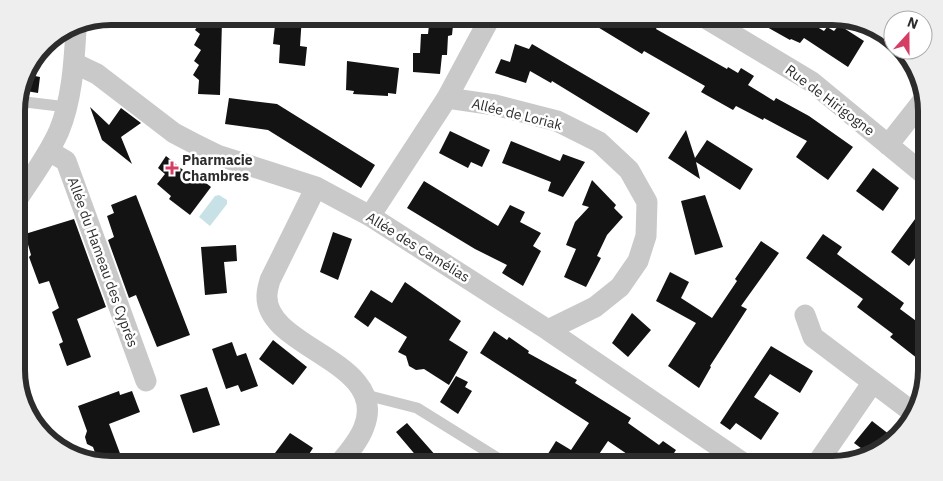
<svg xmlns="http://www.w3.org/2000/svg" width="943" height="481" viewBox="0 0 943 481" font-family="'IBM Plex Sans',sans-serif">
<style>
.water{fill:#c8e1e7}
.building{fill:#131313}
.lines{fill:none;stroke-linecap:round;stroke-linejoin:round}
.service{stroke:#c9c9c9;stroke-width:11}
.minor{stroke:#c9c9c9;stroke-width:21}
.poi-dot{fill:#d53d64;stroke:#fff;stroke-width:2}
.labels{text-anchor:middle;stroke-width:5;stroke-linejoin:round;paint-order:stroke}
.street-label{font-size:14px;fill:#2c2c2c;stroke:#fff}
.poi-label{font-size:14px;font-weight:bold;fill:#2c2c2c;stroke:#fff;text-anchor:start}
.rim{fill:none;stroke:#2c2c2c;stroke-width:6}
</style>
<rect width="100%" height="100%" fill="#fff"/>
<path class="water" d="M219,195L227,200V204L210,226L199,217L215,196Z"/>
<path class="building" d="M204,16H215L222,21L220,95L198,94L199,80L193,75L199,65L194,61L201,50L194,45L200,34L195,30Z
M276,16H302L300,46L307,47L305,66L279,63L280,45L273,44Z
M430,16H454L452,35L448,36L447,55H442L440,74L413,72V53H420L421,34H428Z
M602,16H638L657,27L656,29L727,69L728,67L738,73L741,68L754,76L748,85L774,101L776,98L809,116L853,147L828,180L796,157L807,141L764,118L763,120L736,106L733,110L701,92L705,86L644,51L642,54L596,26Z
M747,16H798L824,31L827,27L834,31L839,25L864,41L848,67L804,38L800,43L791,39L790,40Z
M515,44L529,49L532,44L650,113L637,133L552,81L551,83L530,71L526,83L495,73L501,59L510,62Z
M347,61L399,68L396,94L388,93V96L353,94L354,91L346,90Z
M25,74L40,77L38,93L20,90Z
M229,98L277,104L375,165L361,188L268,130L225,124Z
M90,107L109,125L121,108L141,123L121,137L132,164L102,140Z
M686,130L695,158L707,140L753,169L740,190L696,162L700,179L668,158Z
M450,131L490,150L482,167L471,162L468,168L439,153Z
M511,141L560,161L563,154L585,162L563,197L548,191L551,182L502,163Z
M166,156L188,174L191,171L211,187L190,215L169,199L171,196L157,184L165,174L158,168Z
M873,168L899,188L883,211L856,191Z
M592,180L616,205L614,208L623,217L607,235L597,256L601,258L586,287L564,277L576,249L566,245L575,222L589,207L582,205Z
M424,181L498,226L510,205L525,212L520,222L541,233L533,246L541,251L523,286L502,273L507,265L475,249L407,208Z
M136,195L190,335L157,347L136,295L129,298L108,240L114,237L107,216L114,213L111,205Z
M705,195L723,247L695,255L681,201Z
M926,204V244L909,266L891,252Z
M74,219L106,307L77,319L91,357L67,366L59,344L63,342L52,312L59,308L49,281L39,284L29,257L31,255L25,234Z
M333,232L352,239L338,280L320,272Z
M823,234L842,247L837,254L904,303L900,309L927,329V366L890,337L893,334L857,307L863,299L806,258Z
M761,241L779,253L741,306L747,309L710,366L711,367L699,388L668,366L696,323L656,301L670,272L689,282L681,298L712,318L737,281L735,279Z
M236,245L237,261L224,262L227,293L205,295L201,247Z
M405,282L461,321L449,340L468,352L449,385L424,369L416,370L409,366L406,356L398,352L407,337L375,317L368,327L354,317L371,290L392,303Z
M632,313L651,330L628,357L612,343Z
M494,331L507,340L509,337L529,351L528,353L577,380L575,383L631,418L628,423L659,445L663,441L676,450L666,465H643L608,441L593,463L596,465H541L556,441L571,450L589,423L480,353Z
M273,340L307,367L293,385L259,359Z
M232,342L237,356L246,353L258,386L241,392L238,385L226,389L212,349Z
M771,346L813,371L800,393L770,374L754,397L779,413L761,440L736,423L730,430L720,423Z
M456,376L468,382L465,387L472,391L458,414L440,402Z
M207,387L220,425L193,433L180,395Z
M119,391L120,395L132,391L140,412L109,424L121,456L115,458L112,463L98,461L93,447L87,444L85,437L87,431L78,406Z
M872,421L894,438L884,449L869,454L854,443Z
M407,423L444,465H424L396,432Z
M290,433L313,448L302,465H266Z"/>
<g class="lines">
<path class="service" d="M17,101L67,107
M366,395L417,408L509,465"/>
<path class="minor" d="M702,16L812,82L926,176
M74,63L97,74L174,133L195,144L217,155L316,187L370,216L548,330L746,465
M447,98L495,105L557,121L599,142L629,170L647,202L646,236L638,261L620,287L595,307L548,330
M888,145L925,98
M49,151L66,161L146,381
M316,187L270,280C269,284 267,290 267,295C264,348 390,361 364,427C359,441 348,453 338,465
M17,200C31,178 48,156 59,131C72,100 74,63 76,30
M370,216L447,98L491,16
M805,315L813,337L915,414
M816,465L873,382"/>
</g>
<path class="poi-dot" d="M169.5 160.5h5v5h5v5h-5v5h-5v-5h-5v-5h5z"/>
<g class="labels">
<g class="street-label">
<text transform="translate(830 100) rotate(37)" y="5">Rue de Hirigogne</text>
<text transform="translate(517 114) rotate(14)" y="5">Allée de Loriak</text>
<text transform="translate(418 247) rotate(32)" y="5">Allée des Camélias</text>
<text transform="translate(103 262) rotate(70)" y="5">Allée du Hameau des Cyprès</text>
</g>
<g class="poi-label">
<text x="182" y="165">Pharmacie<tspan x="182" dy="16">Chambres</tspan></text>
</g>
</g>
<path d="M0 0H943V481H0ZM111 25H832A86 86 0 0 1 918 111V370A86 86 0 0 1 832 456H111A86 86 0 0 1 25 370V111A86 86 0 0 1 111 25Z" fill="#eee" fill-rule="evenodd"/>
<path class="rim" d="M111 25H832A86 86 0 0 1 918 111V370A86 86 0 0 1 832 456H111A86 86 0 0 1 25 370V111A86 86 0 0 1 111 25Z"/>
<g transform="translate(908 35) rotate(21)"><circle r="24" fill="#ffffff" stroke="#ababab"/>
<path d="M0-4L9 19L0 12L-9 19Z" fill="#d53d64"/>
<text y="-8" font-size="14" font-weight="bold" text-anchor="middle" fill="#2c2c2c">N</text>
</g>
</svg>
